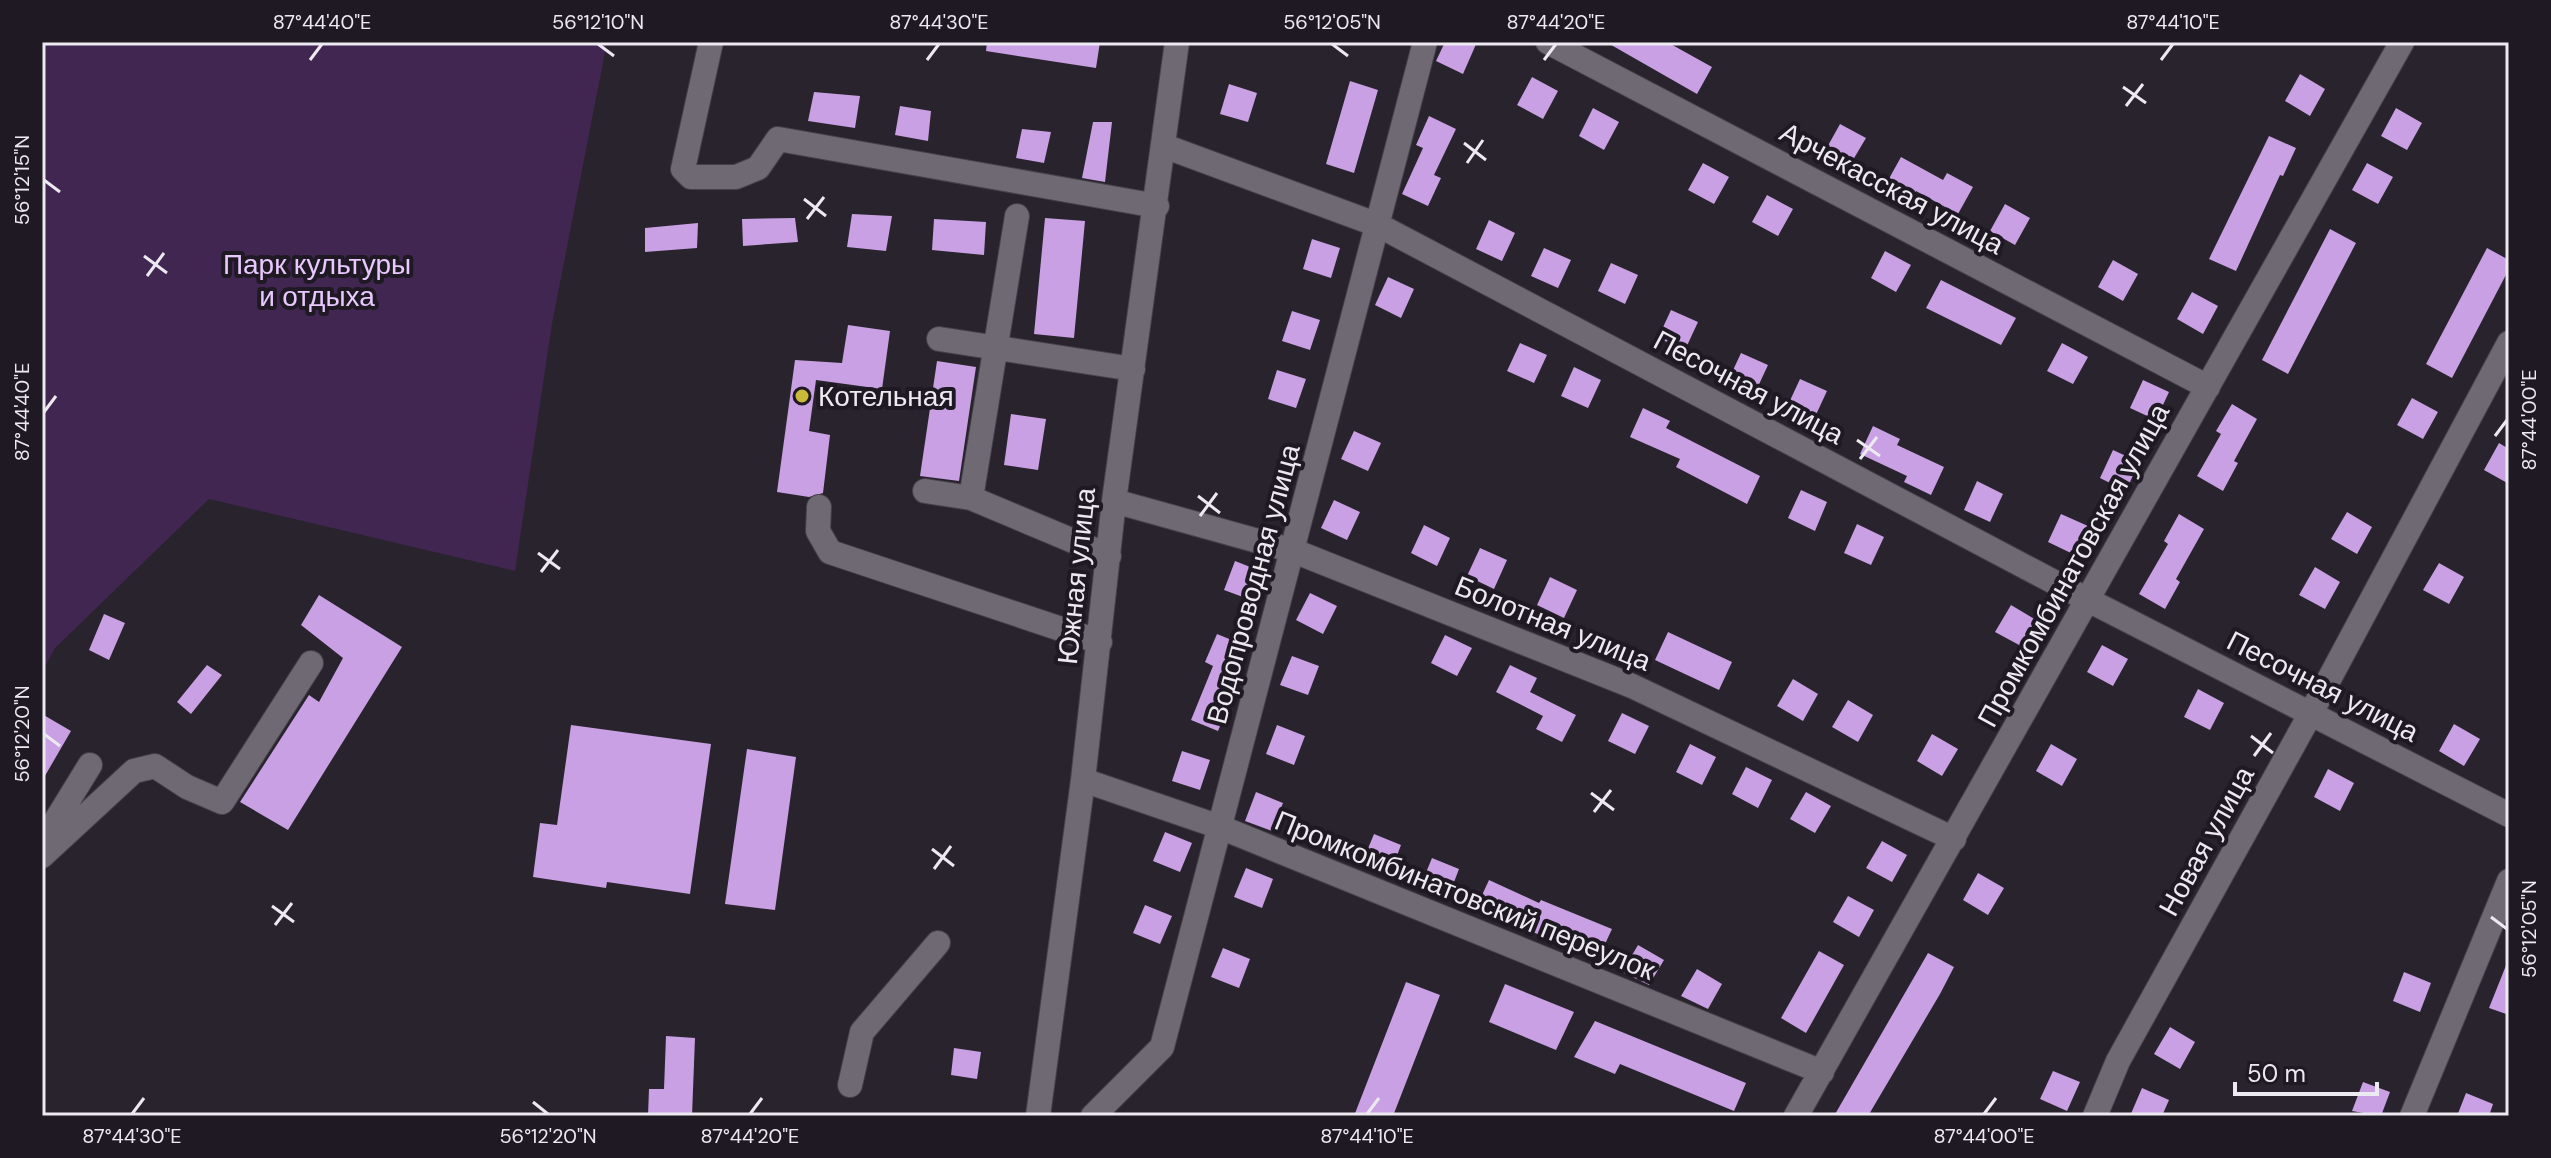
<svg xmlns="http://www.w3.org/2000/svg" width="2551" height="1158" viewBox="0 0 2551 1158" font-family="'DM Sans',sans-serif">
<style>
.green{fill:#412652}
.building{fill:#c8a0e3}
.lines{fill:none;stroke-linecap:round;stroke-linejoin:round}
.minor-casing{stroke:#464149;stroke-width:26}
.minor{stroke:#6f6974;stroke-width:24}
.ticks{fill:none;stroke:#ede9f0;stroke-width:3}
.poi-dot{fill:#cbb939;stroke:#1e1922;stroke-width:3}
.labels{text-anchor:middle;stroke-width:8;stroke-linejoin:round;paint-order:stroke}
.street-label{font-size:28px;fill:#ede9f0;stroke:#1e1922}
.park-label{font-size:28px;fill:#e8c8fe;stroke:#1e1922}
.poi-label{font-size:28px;fill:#ede9f0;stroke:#1e1922;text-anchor:start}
.neatline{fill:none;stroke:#ede9f0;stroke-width:3}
.ticks-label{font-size:20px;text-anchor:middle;fill:#ede9f0}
</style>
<rect width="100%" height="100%" fill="#28232c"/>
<path class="green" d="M42,42H607L552,324L515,571L209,499L55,648L42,672Z"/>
<path class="building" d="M987,42H1100L1096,68L986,51Z
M1445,42H1477L1463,74L1436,61Z
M1606,42H1667L1712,67L1697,94Z
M2300,74L2325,89L2310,116L2285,101Z
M1532,77L1558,91L1543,119L1517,105Z
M1350,81L1378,90L1354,173L1326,164Z
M1229,84L1257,93L1248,122L1220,114Z
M814,92L860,96L855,128L808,121Z
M900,106L931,111L928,141L895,135Z
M1593,108L1619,122L1604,150L1579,136Z
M2396,108L2422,123L2407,150L2381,136Z
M1429,116L1456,129L1434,175L1441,178L1428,206L1402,194L1423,148L1416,145Z
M1093,122H1112L1105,182L1082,178Z
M1840,124L1866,138L1850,165L1825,151Z
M1022,129L1051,132L1044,163L1016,158Z
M2269,136L2296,148L2283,176L2280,175L2236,271L2209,259Z
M1901,157L1943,180L1947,173L1973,187L1958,214L1916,191L1912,198L1886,184Z
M1703,163L1729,177L1714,204L1688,190Z
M2367,163L2393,177L2378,204L2352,190Z
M1767,195L1793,209L1778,236L1752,222Z
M2005,204L2030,218L2015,245L1990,231Z
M852,214L892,216L886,251L847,247Z
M795,218L798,242L743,246L742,219Z
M1045,218L1085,221L1074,338L1034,334Z
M934,219L986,222L984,255L932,250Z
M1489,220L1515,233L1502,261L1476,249Z
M698,223L697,248L645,252V228Z
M2330,229L2356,243L2288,374L2262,360Z
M1312,239L1340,248L1331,278L1303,269Z
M1544,248L1571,260L1558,288L1531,276Z
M2487,248L2509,260V269L2452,378L2426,364Z
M1885,251L1911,265L1896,292L1871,278Z
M2113,260L2138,274L2123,301L2098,287Z
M1611,263L1638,275L1625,304L1598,291Z
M1388,277L1414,289L1401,318L1375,305Z
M1941,280L2016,318L2001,345L1926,308Z
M2192,292L2218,306L2203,334L2177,319Z
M1671,310L1698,322L1685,350L1658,338Z
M1292,311L1320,320L1310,350L1282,341Z
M848,325L890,331L882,389L816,380L809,431L830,435L823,493L809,497L777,492L795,360L842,363Z
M1520,343L1547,355L1534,383L1507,371Z
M2062,343L2088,357L2073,384L2047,371Z
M1741,353L1768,365L1755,393L1728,381Z
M937,361L976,367L959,481L920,476Z
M1574,367L1601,380L1588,408L1561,396Z
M1277,370L1306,379L1296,408L1268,399Z
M1800,379L1827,391L1814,419L1787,407Z
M2143,380L2169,392L2156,420L2130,408Z
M2412,398L2438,412L2423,439L2397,425Z
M2232,404L2257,419L2234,461L2238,463L2223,491L2197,476L2221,434L2216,431Z
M1643,408L1670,421L1666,428L1760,476L1747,504L1676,467L1680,459L1630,437Z
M1011,414L1046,419L1038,470L1004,465Z
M1873,426L1900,439L1897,445L1944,467L1931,495L1904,482L1907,476L1860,454Z
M1354,431L1381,443L1368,471L1341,459Z
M2499,443L2509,449V484L2484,470Z
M2113,450L2139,462L2126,491L2100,478Z
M1977,481L2003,494L1990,522L1964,510Z
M1801,490L1827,502L1815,531L1788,518Z
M1334,500L1360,512L1347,540L1321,528Z
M2347,512L2372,527L2357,554L2331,539Z
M2061,514L2088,526L2075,555L2048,542Z
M2179,514L2204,529L2176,579L2180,582L2165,609L2139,594L2168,544L2164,541Z
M1857,524L1884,537L1871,565L1844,553Z
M1424,525L1450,538L1437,566L1411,553Z
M1480,548L1507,560L1494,589L1467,576Z
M1235,561L1263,572L1251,600L1224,590Z
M2439,563L2464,577L2449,604L2423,590Z
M2315,567L2340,582L2325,609L2299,595Z
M1550,577L1577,590L1564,618L1537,605Z
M1310,593L1337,606L1323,634L1296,620Z
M319,595L402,647L288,830L240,802L309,695L319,702L343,658L301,625Z
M2011,605L2036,620L2021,646L1995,632Z
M104,614L125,623L109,660L89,650Z
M1668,632L1732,662L1719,690L1655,660Z
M1217,634L1244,645L1222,699L1230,702L1218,731L1191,720L1213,666L1205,662Z
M1445,635L1472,648L1457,676L1431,663Z
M2102,645L2128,659L2113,686L2087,672Z
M1292,656L1319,666L1308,695L1280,685Z
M207,665L222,675L191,714L177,702Z
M1510,665L1537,678L1530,692L1576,715L1562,742L1536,729L1543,716L1496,692Z
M1793,679L1818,694L1803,721L1777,706Z
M2198,689L2224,703L2210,730L2184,717Z
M1848,700L1873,715L1858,742L1832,727Z
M1622,713L1649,726L1635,754L1608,741Z
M42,714L71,731L42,781Z
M2454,724L2480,739L2464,766L2439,751Z
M571,725L711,744L690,894L607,882L606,888L533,877L540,823L557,825Z
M1277,725L1305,736L1294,765L1266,754Z
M1932,734L1958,749L1942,776L1917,761Z
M1690,744L1716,757L1702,785L1676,772Z
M2051,744L2077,759L2062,786L2036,771Z
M747,749L796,757L775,910L725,904Z
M1182,751L1210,760L1200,790L1172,781Z
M1746,767L1772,780L1758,808L1732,794Z
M2328,769L2354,783L2340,811L2314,797Z
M1256,792L1283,803L1272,831L1245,821Z
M1806,792L1831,806L1815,833L1790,819Z
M1165,832L1192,843L1180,872L1153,861Z
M1374,834L1401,845L1390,874L1362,863Z
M1882,841L1907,855L1892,882L1866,868Z
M1432,858L1459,869L1448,898L1420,887Z
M1246,868L1273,879L1262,908L1234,897Z
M1978,873L2004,888L1988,915L1963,900Z
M1489,880L1539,903L1541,900L1612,929L1599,957L1556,937L1554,941L1476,908Z
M1848,896L1874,910L1859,937L1833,922Z
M1145,905L1172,916L1160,944L1133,933Z
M1638,945L1664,960L1649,985L1622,972Z
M1223,948L1250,959L1239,988L1211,977Z
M1819,951L1844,965L1806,1033L1781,1018Z
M1928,953L1954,967L1940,994L1868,1116H1834Z
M2509,958V1015L2489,1008Z
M1697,969L1722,984L1708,1009L1681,996Z
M2404,972L2431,983L2420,1012L2393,1001Z
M1406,982L1440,995L1393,1116H1354Z
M1505,984L1574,1012L1556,1050L1489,1022Z
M1595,1021L1746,1083L1734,1111L1620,1064L1615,1074L1574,1057Z
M2170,1027L2195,1042L2180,1069L2154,1054Z
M666,1036L695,1038L692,1116H648L649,1089H664Z
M954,1048L981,1052L977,1079L951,1075Z
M2053,1071L2080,1082L2067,1111L2040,1099Z
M2363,1082L2390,1092L2381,1116L2352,1111Z
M2142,1088L2169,1100L2162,1116H2130Z
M2466,1093L2493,1104L2489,1116H2457Z"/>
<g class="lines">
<g class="minor-casing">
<path id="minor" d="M711,42L683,169L691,177H736L758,168L778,139L1157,206
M1548,42L2208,387
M1164,146L1378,225L2088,600L2509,815
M939,339L1133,369
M925,491L971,498L1109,556
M971,498L1017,216
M1114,501L1294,551L1632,686L1954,839
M819,507L818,531L830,552L1100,642
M1083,780L1220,827L1822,1072
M42,843L90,765
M42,856L134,771L155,766L187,787L222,802L311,663
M850,1085L862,1032L938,943
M1038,1116L1083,780L1114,501L1177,42
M1093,1116L1162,1047L1425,42
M1796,1116L2402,42
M2095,1116L2118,1061L2311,713L2509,343
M2412,1116L2509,881"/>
</g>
<use href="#minor" class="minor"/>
</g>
<path class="ticks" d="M598,44L614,56M1332,44L1348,56M310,60L322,44M927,60L939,44M1544,60L1556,44M2161,60L2173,44M2123,87L2146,103M2126,106L2143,84M1464,143L1486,160M1467,163L1483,140M44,180L60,192M804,199L826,216M807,219L824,197M144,256L167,273M147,276L164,253M44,412L56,396M2495,436L2507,420M1857,440L1880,456M1860,459L1877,437M1198,496L1220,513M1200,516L1217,493M538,553L560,569M541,572L558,550M44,734L60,746M2251,736L2273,753M2254,756L2271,733M1591,793L1614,810M1594,812L1611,790M932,849L954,866M934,869L951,846M272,906L294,922M2491,917L2507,929M275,925L292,903M533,1102L548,1114M132,1114L144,1098M750,1114L762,1098M1367,1114L1379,1098M1984,1114L1996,1098"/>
<circle class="poi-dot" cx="802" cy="396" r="8"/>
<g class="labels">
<g class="street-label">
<text transform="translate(1892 188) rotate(28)" y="10">Арчекасская улица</text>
<text transform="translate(1749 387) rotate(28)" y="10">Песочная улица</text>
<text transform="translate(2073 565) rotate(-61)" y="10">Промкомбинатовская улица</text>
<text transform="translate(1076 576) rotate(-84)" y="10">Южная улица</text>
<text transform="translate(1253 584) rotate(-75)" y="10">Водопроводная улица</text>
<text transform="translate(1553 623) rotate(22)" y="10">Болотная улица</text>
<text transform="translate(2323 686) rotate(27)" y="10">Песочная улица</text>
<text transform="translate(2206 841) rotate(-61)" y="10">Новая улица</text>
<text transform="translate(1465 895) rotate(22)" y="10">Промкомбинатовский переулок</text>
</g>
<g class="park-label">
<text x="317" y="274">Парк культуры<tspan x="317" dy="32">и отдыха</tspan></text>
</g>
<g class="poi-label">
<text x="818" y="406">Котельная</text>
</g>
</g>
<rect width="2551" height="1158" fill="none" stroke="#1e1922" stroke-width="88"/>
<path d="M2235 1082v12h142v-12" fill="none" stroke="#ede9f0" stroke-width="4"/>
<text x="2247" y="1082" font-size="24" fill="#ede9f0" stroke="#1e1922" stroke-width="6" paint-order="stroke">50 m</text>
<rect x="44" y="44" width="2463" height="1070" class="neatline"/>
<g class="ticks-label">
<text x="322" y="29">87°44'40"E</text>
<text x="598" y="29">56°12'10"N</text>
<text x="939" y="29">87°44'30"E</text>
<text x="1332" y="29">56°12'05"N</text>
<text x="1556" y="29">87°44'20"E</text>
<text x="2173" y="29">87°44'10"E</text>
<text transform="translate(22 180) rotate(-90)" y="7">56°12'15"N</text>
<text transform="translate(22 412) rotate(-90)" y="7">87°44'40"E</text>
<text transform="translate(2529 420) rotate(-90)" y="7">87°44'00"E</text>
<text transform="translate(22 734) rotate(-90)" y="7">56°12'20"N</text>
<text transform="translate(2529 929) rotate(-90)" y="7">56°12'05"N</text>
<text x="132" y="1143">87°44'30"E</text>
<text x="548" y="1143">56°12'20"N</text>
<text x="750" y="1143">87°44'20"E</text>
<text x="1367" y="1143">87°44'10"E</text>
<text x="1984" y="1143">87°44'00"E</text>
</g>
</svg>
